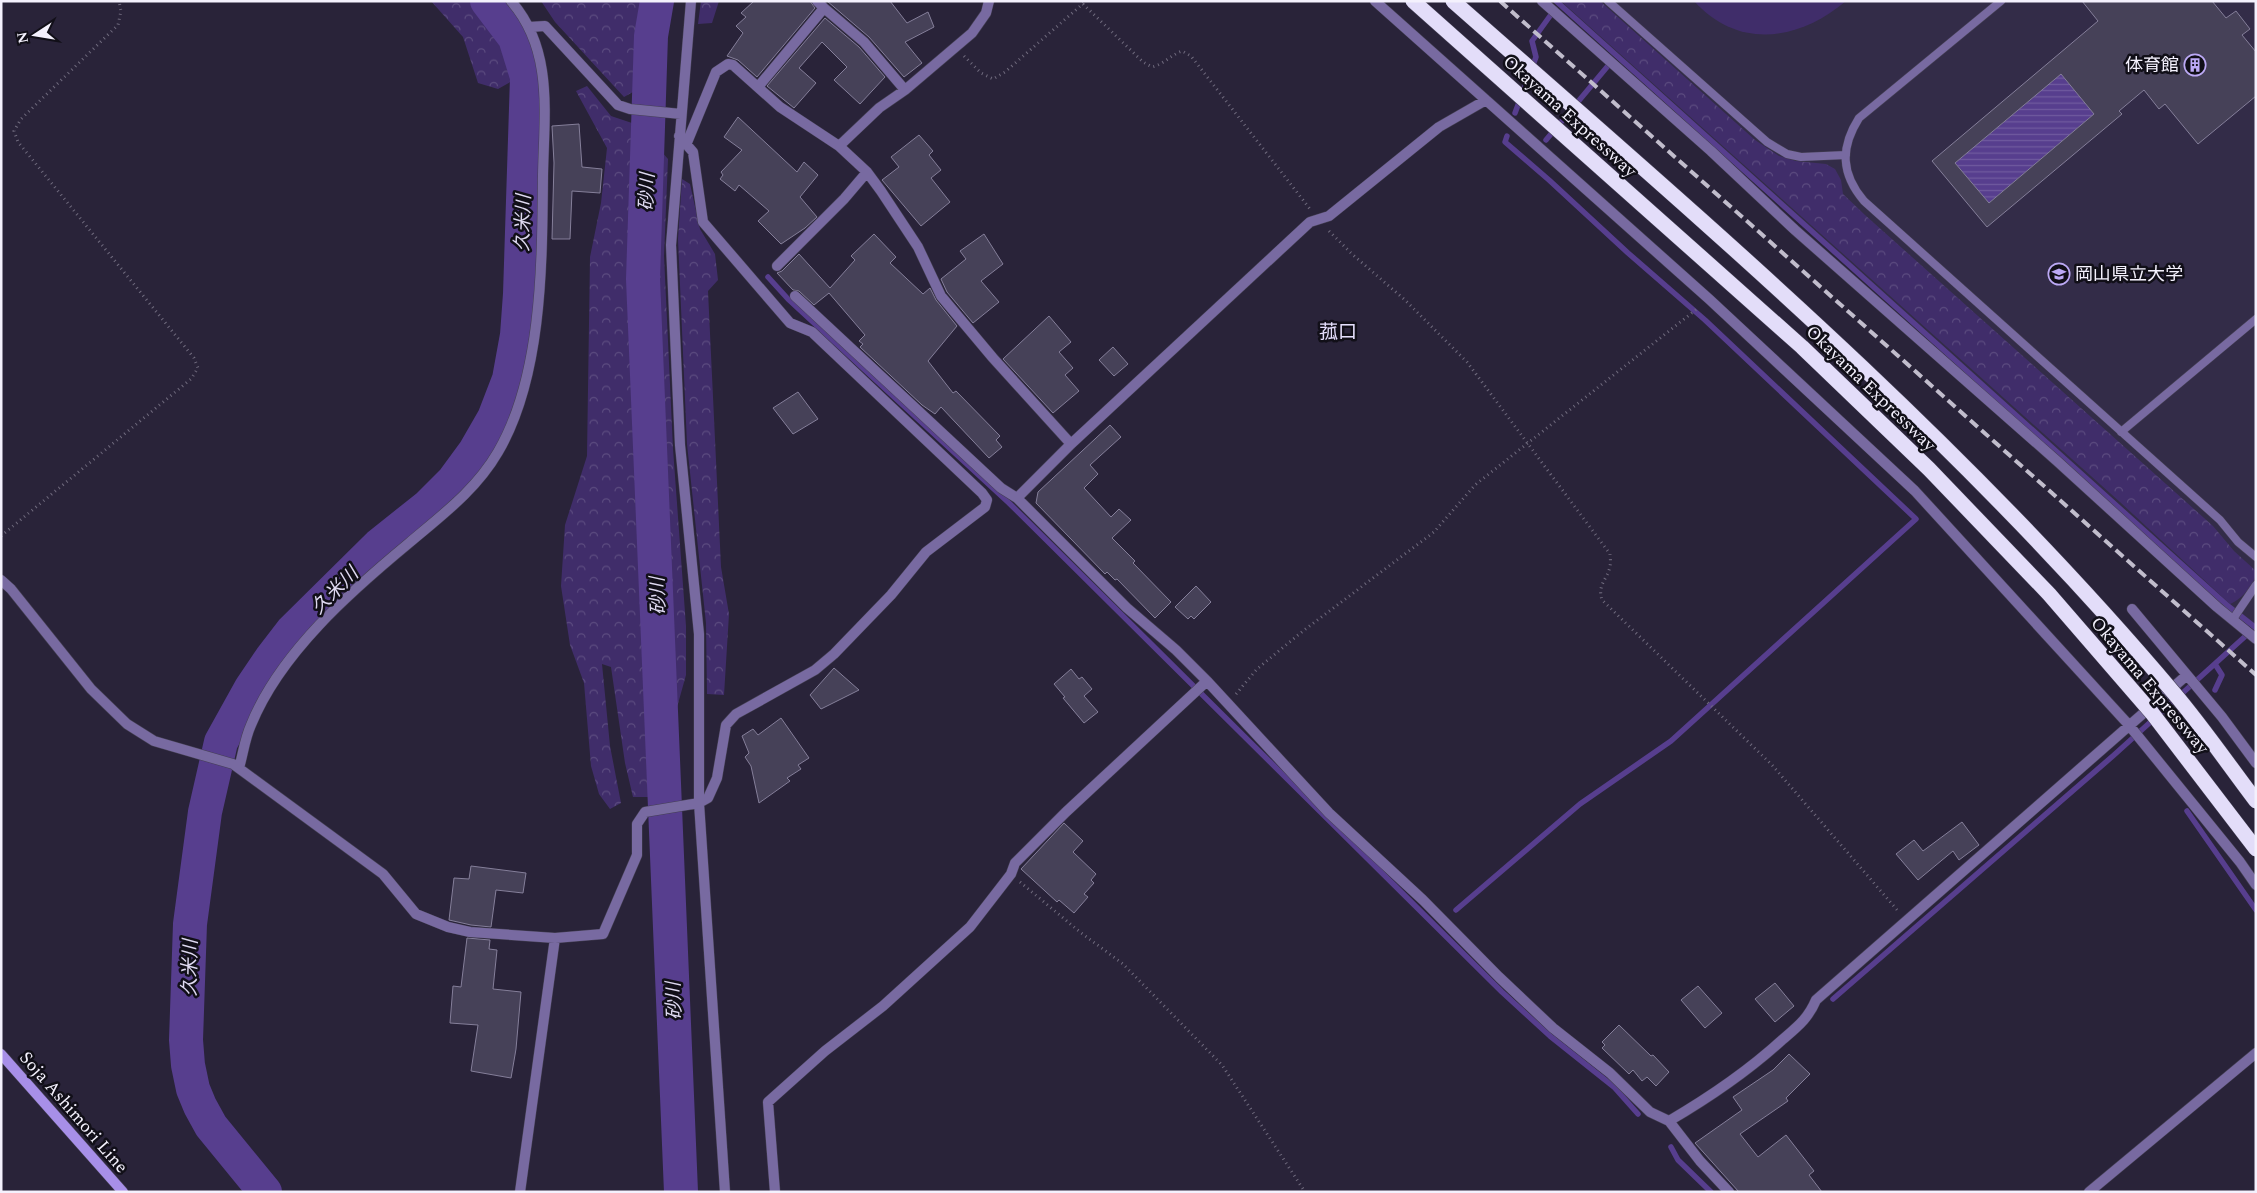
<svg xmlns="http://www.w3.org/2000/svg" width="2257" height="1193" viewBox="0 0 2257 1193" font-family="Spectral,'Noto Sans JP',serif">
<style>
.built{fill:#332c48}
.green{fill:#402d6a}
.forest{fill:url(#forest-crowns)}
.water{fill:url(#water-rules)}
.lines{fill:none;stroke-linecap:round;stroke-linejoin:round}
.stream{stroke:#573e8e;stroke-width:5.5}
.river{stroke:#573e8e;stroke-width:34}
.building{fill:#464158;stroke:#857f9a;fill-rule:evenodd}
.lane-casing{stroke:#454054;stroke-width:9}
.street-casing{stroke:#454054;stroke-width:11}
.secondary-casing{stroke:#454054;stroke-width:11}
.path{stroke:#706b7e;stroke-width:3;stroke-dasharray:1 4;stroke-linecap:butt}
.lane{stroke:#786aa1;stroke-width:8}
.street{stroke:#786aa1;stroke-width:10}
.secondary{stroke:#a78fe8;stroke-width:10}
.rail{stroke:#c1bdcc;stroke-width:4;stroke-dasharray:10 5;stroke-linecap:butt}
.highway-bridge-casing{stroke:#454054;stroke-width:16;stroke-linecap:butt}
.highway-bridge{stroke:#e3ddf9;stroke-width:15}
.labels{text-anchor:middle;stroke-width:5;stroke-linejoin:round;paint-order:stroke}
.poi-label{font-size:18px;fill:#f4f1fd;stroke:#110f18;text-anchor:end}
.street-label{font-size:18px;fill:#f4f1fd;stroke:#110f18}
.water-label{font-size:19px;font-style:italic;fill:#ded9f0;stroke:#110f18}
.neighbourhood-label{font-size:19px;fill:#e5dffc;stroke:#110f18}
</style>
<defs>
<pattern id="forest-crowns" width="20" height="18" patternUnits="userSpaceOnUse" patternTransform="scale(1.25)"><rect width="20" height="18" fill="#402d6a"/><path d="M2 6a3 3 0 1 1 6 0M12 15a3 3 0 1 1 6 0" fill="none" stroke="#5c4c80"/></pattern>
<pattern id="water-rules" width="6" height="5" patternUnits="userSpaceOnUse" patternTransform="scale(1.25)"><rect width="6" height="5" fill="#573e8e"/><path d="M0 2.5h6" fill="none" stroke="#705a9f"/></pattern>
</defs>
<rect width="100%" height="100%" fill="#292339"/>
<path class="built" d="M1559,1H2256V625L2231,606Z"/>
<path class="green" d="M1694,1H1846C1799,41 1738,50 1694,1Z"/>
<path class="forest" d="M431,1H479C504,28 514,44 512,81L498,89L478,83L463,37Z
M541,1H648L643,72L640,88L624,97L555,22Z
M701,1H719L712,23L698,24Z
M1561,1H1600L1755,140L1779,156L1796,161L1826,164L1835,169L1841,180L1843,194L1865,215L2213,526L2234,551L2256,571C2256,584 2242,599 2230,604L2120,502Z
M587,86L611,116L638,125L668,159L664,256L673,449L686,626V675L652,797H633L625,763L611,667L602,664L610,746L621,803L610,809L599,794L591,766L584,683L570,645L561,586L565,525L587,456L590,257L601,203L607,148L576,91Z
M682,179L690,184L700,229L715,254L718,280L708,291L721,567L729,614L724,695L707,694L706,623L687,444L678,239Z"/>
<path class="water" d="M2061,74L2094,114L1989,203L1955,163Z"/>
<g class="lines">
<path class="stream" d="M1556,1L2228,606L2256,628
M1515,113L1536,57L1532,41L1555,9
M1546,140L1612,61
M768,277L788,299L1009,503L1502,992L1550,1036L1614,1087L1638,1114
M2215,664L2222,675L2215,690
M2187,811L2256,910
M1456,910L1580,804L1671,741L1916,519L1705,320L1628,253L1549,180L1505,142L1507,136
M1833,999L2114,755L2250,632
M1671,1147L1678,1160L1711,1192"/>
<path class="river" d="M657,1L651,36L643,279L681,1192
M265,1192L211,1126L200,1106L193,1089L188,1065L186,1040L190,924L205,812L221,742L251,688L272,657L292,631L379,545L428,506L453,481L475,451L494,418L509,379L517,335L520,294L527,77L515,38L487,1"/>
</g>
<path class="building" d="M754,1H810L815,8L757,77L738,60L727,56L743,33L736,26L746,17L741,13Z
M827,1H890L907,23L928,12L934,27L905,42L922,63L904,77L869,37Z
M2082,1H2212L2226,18L2236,11L2250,29L2242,35L2256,52V96L2198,144L2165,104L2159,109L2144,90L2119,111L2122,114L1987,227L1932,161L2098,21ZM2061,74L2094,114L1989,203L1955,163Z
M825,18L859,47L885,77L860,104L834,80L847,67L822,42L799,68L816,83L794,108L767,86Z
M738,117L797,172L804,162L818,175L800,197L817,217L805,228L781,244L758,221L769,211L739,185L735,191L720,179L723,175L721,172L742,150L724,137Z
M579,124L582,167L602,169L600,193L572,191L570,239H552L554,163L552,126Z
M919,135L933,151L929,155L941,170L931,178L950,202L921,226L882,180L899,167L891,157Z
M874,234L896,257L890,263L923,294L930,288L936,300L957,326L928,361L953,393L956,391L1000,436L996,440L1002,447L989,458L941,407L935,414L922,405L860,347L863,344L859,341L865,335L829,293L814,305L799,291L793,290L777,273L782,271L799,254L830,288L855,260L851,256Z
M984,234L1003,264L981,281L999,302L973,323L947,292L941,279L966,259L960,251Z
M1049,316L1071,342L1059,352L1073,368L1065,375L1079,391L1053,413L1003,359Z
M1113,347L1128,364L1114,376L1099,360Z
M798,392L818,419L793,434L773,408Z
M1110,425L1121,437L1090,465L1098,474L1084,488L1111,517L1119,509L1131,520L1112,538L1135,561L1133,563L1171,602L1155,618L1117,579L1115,580L1107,572L1105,574L1036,503L1038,492Z
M1196,586L1211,602L1194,619L1191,616L1188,619L1175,607Z
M834,668L859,690L821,709L810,695Z
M1071,669L1079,679L1082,677L1092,689L1084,696L1098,712L1084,723L1063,698L1065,697L1054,684Z
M781,718L809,758L798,765L801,769L787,778L790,781L759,803L751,766L745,757L749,753L742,736L753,729L758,735Z
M1962,822L1979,845L1959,860L1953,851L1918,880L1896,854L1914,840L1923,851Z
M1064,823L1083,841L1073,852L1096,874L1091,880L1094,883L1084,894L1088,897L1074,913L1059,900L1057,902L1021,869Z
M471,866L526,873L523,893L496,890L491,927L471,925L449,920L454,878L469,879Z
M467,938L490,940L489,949L497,950L493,989L521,992L516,1049L511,1078L471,1071L478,1025L450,1023L453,986L461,987Z
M1775,983L1794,1006L1775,1022L1755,999Z
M1698,986L1722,1013L1705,1028L1681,1000Z
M1619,1025L1651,1056L1653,1055L1669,1072L1656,1086L1647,1077L1642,1081L1633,1070L1629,1074L1602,1048L1605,1045L1602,1042Z
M1789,1054L1810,1074L1786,1098L1788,1101L1740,1134L1758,1157L1786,1135L1814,1171L1809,1175L1822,1192H1739L1695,1143L1742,1110L1733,1097L1773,1070Z"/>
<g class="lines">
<g class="lane-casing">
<path id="lane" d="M1608,1L1767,142L1787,154L1801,157L1846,155
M2001,1L1859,118C1840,148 1841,174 1864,201L2220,520L2238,542L2256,557
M2121,432L2256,319
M2233,619L2256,585"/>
</g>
<g class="street-casing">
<path id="street" d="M691,1L671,245L680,445L699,634V803L725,1192
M989,1L986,13L972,33L905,90L879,108L839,146L867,172L881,191L918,247L941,296L993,358L1071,444L1017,498L1127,608L1176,650L1207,681L1329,813L1423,900L1499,977L1553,1028L1610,1073L1650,1112L1669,1121L1700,1161L1729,1192
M1375,1L1709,299L1915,491L2128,724L2240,862L2256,885
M1542,1L1711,151L1795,230L2057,461L2217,607L2256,639
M824,8L864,42L905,90
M529,27L545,26L618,105L630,109L681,114
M758,87L824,8L817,1
M686,145L716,72L728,64L733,65L780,107L839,146
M777,266L844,199L867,172
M795,296L1001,488L1017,498
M1071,444L1310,222L1329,216L1439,127L1486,100
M1,580L11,589L91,689L127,724L154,741L233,764L383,874L416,914L448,927L470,932L555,938L603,934L637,855V824L645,812L699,803L708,798L717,778L726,725L736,714L815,670L834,654L891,595L926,552L985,507L987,500L982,493L812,332L790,323L703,222L693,152L679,136
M2132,609L2222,717L2256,763
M239,768C243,754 245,738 251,725C280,653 351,591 409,543C442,515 476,490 498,452C543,375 542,261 543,175C544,114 554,50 511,1
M1669,1121C1710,1097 1747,1072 1782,1040C1797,1027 1808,1019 1816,1000L2187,675
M520,1192L555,938
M775,1192L768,1102L825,1051L883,1006L970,927L1011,874L1015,863L1066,812L1207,681
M2089,1192L2256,1053"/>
</g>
<g class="secondary-casing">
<path id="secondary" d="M1,1054L123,1192"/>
</g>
<path class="path" d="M1083,4L1143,62L1152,67C1164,64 1171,55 1182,51L1191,56L1310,209
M964,56L981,73L993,79L1005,72L1086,1
M1329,231L1352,254L1405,300L1467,362L1610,554C1610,557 1611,562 1610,566C1608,579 1597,584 1602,600L1772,765L1898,911
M1,536L191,379L198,368L194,358L18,142L14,131L21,119L118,25L121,11L119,1
M1236,694L1257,669L1303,631L1434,532L1475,485L1698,308
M1020,882L1080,932L1123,964L1222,1065L1305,1192"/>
<use href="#lane" class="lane"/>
<use href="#street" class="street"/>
<use href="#secondary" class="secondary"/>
<path class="rail" d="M1500,1L2256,675"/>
<g class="highway-bridge-casing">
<path id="highway-bridge" d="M1413,1L1802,347L1929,469L2049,594L2152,713L2256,849
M1453,1C1703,221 1958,437 2173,692C2202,726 2228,764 2256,801"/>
</g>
<use href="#highway-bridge" class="highway-bridge"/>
</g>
<defs>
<g id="building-ring" transform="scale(1.125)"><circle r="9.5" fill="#110f18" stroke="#bca9f5" stroke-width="1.5"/><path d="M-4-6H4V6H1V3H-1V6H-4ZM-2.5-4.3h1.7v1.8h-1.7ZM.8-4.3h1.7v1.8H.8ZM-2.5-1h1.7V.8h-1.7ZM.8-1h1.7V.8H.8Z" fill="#bca9f5"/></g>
<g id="university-ring" transform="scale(1.125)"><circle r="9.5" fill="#110f18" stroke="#bca9f5" stroke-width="1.5"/><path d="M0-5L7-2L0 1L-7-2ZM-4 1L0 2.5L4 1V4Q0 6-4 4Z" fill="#bca9f5"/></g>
</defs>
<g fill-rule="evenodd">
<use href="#building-ring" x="2195" y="65"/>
<use href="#university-ring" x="2059" y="274"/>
</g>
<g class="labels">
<g class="poi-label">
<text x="2179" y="71">体育館</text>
<text x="2075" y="280" text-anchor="start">岡山県立大学</text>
</g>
<g class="street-label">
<text transform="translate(1570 116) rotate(42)" y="6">Okayama Expressway</text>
<text transform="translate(1871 388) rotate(44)" y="6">Okayama Expressway</text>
<text transform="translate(2150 685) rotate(50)" y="6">Okayama Expressway</text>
<text transform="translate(74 1112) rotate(49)" y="6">Soja Ashimori Line</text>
</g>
<g class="water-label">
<text transform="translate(646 192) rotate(-88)" y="7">砂川</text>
<text transform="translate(522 223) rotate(-88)" y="7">久米川</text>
<text transform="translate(334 590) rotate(-45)" y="7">久米川</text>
<text transform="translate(657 596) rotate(-92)" y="7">砂川</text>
<text transform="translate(189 968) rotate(-89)" y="7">久米川</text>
<text transform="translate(673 1001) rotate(-92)" y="7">砂川</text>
</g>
<g class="neighbourhood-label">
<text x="1338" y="338">菰口</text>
</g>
</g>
<rect width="2257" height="1193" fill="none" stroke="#f4f1fd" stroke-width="5"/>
<g transform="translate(35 35) rotate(258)" stroke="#110f18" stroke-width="4" paint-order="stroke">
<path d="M0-4L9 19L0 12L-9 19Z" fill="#f4f1fd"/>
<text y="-8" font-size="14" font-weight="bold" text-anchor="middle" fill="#f4f1fd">N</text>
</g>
</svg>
